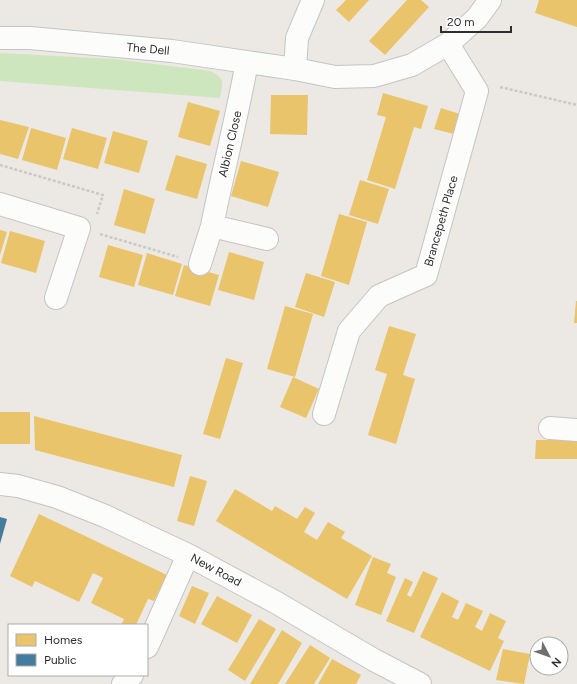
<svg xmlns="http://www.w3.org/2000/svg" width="577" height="684" viewBox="0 0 577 684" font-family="Figtree,sans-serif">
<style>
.green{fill:#cee6be}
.homes{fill:#e9c46a}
.public{fill:#457b9d}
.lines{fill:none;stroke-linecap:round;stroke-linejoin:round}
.minor-casing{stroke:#c5c4c5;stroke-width:24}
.path{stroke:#c9c9c8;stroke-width:2.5;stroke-dasharray:3 2;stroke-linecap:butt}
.minor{stroke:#fcfcfb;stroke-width:22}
.labels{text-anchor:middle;stroke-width:4;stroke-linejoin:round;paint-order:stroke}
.street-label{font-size:12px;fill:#2e2e2e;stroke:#fff}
</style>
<rect width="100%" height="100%" fill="#ece8e4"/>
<path class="green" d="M0,53L114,59L210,71C225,78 223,83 220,98L0,81Z"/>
<path class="homes" d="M346,0H369L349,22L336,10Z
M407,0H421L429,7L385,55L369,41Z
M539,0H577V27L535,13Z
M383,93L428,106L421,129L414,127L395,189L367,180L386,117L377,115Z
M271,95H308L307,135L270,134Z
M188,102L220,111L210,146L178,137Z
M441,108L460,114L454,134L434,129Z
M0,120L29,127L18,159L0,154Z
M31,128L66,138L57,170L22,160Z
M72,128L107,138L98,169L63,159Z
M113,131L148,141L139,173L104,163Z
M176,155L207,164L197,199L165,190Z
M241,161L279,172L268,207L231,196Z
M360,180L389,189L378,224L349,215Z
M124,189L155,199L145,234L114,225Z
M339,214L367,222L349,285L321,276Z
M0,230L7,232L0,255Z
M10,231L45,241L36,273L1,263Z
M108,245L143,255L134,287L99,277Z
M229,252L264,262L254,300L218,290Z
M147,253L182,264L173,295L138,285Z
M184,265L219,275L210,306L175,296Z
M306,273L335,282L324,317L295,307Z
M576,301H577V323H574Z
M285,306L313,314L295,377L267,369Z
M389,326L416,334L403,375L415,379L396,444L368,435L387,374L375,370Z
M226,358L243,363L220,439L203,434Z
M293,377L319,389L306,418L280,407Z
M0,412H30V444H0Z
M34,416L182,455L174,487L35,450Z
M558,433H577V459H535L536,440H558Z
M190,476L207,481L194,526L177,521Z
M235,489L272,511L275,506L297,519L305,507L315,513L304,532L317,540L328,522L345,532L341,538L372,556L347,599L216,521Z
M39,514L167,575L154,601L148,599L136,625H121L124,619L91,603L103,578L93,573L79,602L35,581L32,587L10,576Z
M373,557L391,564L387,573L396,577L381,615L355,605Z
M423,571L438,578L414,633L386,621L405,578L413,582L407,595L411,597Z
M192,586L209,593L195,624L179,616Z
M442,592L459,601L452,617L458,620L466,603L483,611L475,627L482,631L490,613L506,621L498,638L504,641L490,671L420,637Z
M217,596L252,615L237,643L201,624Z
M259,619L276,629L245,681L228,670Z
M282,630L302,643L278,684H250Z
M310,645L330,658L314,684H285Z
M503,649L530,654L524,684L496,680Z
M332,659L361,675L356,684H318Z"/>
<path class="public" d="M0,517L7,519L0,544Z"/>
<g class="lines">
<g class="minor-casing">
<path id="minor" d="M0,38H30L172,51L295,69L335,77L374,76L412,65L448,44L477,18L490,0
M247,62C237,117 223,171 212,226L267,239
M295,69L297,38L313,0
M0,204L79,228L56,298
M200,264L212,226
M324,414L349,331L379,296L426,275L477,91L448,44
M550,428L577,430
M0,484L18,486L57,497L105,516L188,555L277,603L374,660L420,684
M147,647L188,555
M123,684L132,675"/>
</g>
<path class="path" d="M500,87L577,105
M0,165L103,195L97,214
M100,234L178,257"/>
<use href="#minor" class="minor"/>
</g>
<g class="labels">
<g class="street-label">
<text transform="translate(148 49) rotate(5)" y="4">The Dell</text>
<text transform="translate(230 144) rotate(-77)" y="4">Albion Close</text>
<text transform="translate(441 221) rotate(-74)" y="4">Brancepeth Place</text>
<text transform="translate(216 570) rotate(28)" y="4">New Road</text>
</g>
</g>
<rect x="8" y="624" width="140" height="52" fill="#ffffff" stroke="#ababab"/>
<rect x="16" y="634" width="20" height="12" fill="#e9c46a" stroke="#ababab"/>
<text x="44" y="644" font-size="12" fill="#2e2e2e">Homes</text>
<rect x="16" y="654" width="20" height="12" fill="#457b9d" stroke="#ababab"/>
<text x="44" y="664" font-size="12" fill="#2e2e2e">Public</text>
<g transform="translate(549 656) rotate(131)"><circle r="19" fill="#ffffff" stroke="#ababab"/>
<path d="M0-3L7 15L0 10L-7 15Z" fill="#706f6e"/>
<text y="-6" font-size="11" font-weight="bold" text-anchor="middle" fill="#2e2e2e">N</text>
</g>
<path d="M441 26v6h70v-6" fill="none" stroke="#2e2e2e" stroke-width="2"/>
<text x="447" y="26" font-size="12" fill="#2e2e2e" stroke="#ffffff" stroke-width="3" paint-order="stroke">20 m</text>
</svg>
